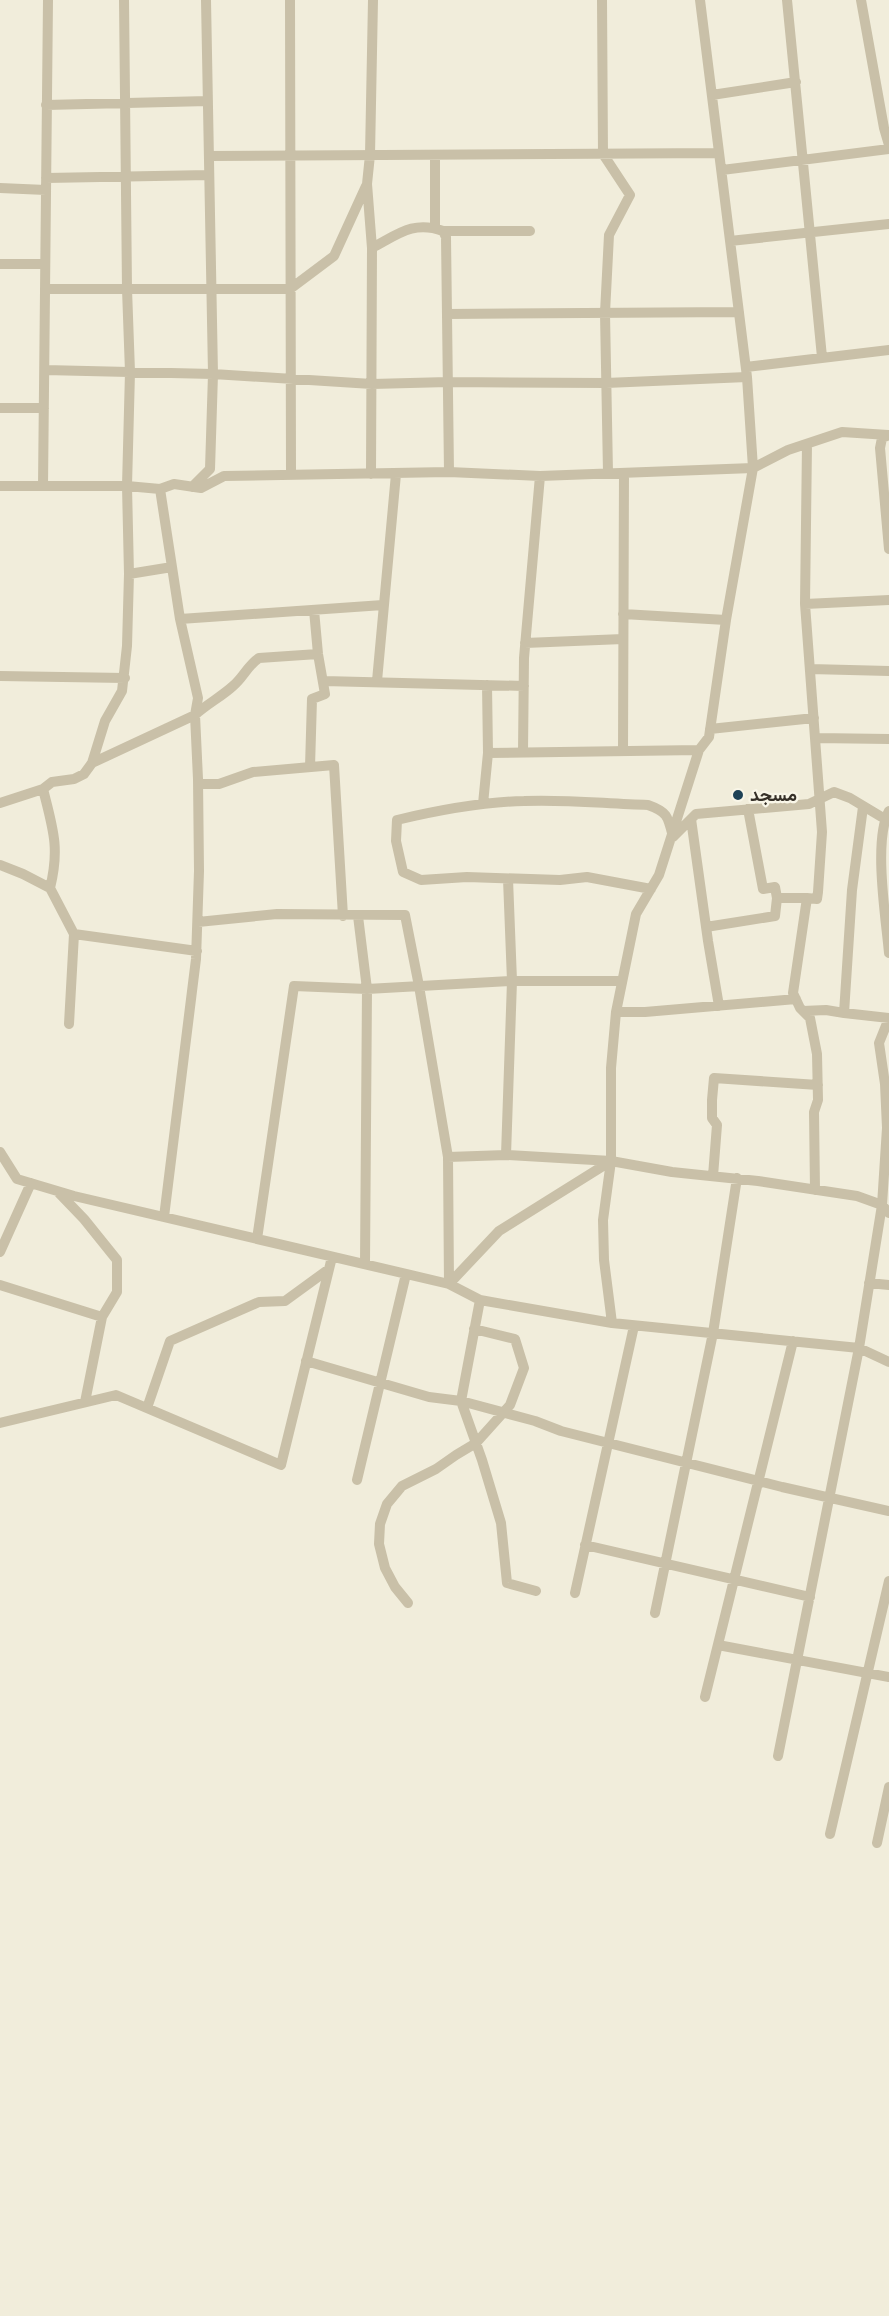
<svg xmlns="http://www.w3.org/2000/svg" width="889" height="2316" viewBox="0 0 889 2316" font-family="'IBM Plex Sans',Vazirmatn,sans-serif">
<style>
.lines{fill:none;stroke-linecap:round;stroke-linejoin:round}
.street{stroke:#c9c0a8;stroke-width:10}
.poi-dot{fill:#1e4256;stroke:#f9f6e8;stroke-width:2}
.labels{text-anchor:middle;stroke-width:4.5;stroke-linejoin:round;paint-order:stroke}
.poi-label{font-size:18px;font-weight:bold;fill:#363028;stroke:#f9f6e8;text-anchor:start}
</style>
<rect width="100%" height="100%" fill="#f1eddb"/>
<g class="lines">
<path class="street" d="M290,0L291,475
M602,0L603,154L630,195L609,235L605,313L608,473
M700,0L747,377L753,468L726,620L709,737L699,750L659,875L636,914L616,1012L611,1068V1161L603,1220L604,1260L612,1323L859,1348L889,1362
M787,0L822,357
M861,0L884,128L889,145
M712,95L796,82
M46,105L208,101
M209,156L719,153
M722,170L889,149
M46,178L209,175
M0,188L46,190
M435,228V155
M443,231H530
M730,241L889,224
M372,248C397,235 413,220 443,231L446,237L449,472
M0,264H45
M45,289H290L334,256L366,186
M447,314L739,312
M746,367L889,350
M45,370L213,374L372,384L448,382L606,383L747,377
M0,408H44
M889,435L882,438L880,448L889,549
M807,444L805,604L822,832L818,892L817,899L807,898L793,993L800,1008L810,1018L817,1054L818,1100L814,1112L815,1190
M371,474L372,248L367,184L370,155L373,0
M0,486H127L160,489L174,484L201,488L224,476L449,472L540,476L753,468L788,450L842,432L888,435
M43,486L48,0
M192,487L210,469L213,374L206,0
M160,489L180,619L198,698L195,715L198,779L199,871L196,959L164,1217
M129,574L172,567
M805,604L889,600
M623,614L726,620
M180,619L383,605
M525,643L623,639
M810,669L889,671
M0,676L125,678
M324,681L524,686
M377,681L396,474
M710,729L814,718
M816,738L889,739
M623,750L624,473
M523,751L524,658L540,476
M488,753L699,750
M92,763L105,721L122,691L127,646L129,574L127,486L130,372L127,289L124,0
M310,767L312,699L325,694L318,654L314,610
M199,784H219L253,772L334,765L343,916
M43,789C53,829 60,848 50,888
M0,803L43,789L52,782L74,779L84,774L92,763L195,715C207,704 221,697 233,686C243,678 248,665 259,658L318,654
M483,804L488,753L487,685
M748,809L763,889L775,887L777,898H807
M889,811C873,840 886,918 889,953
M691,819L708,941L719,1006
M0,865L23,874L50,888L74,934L69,1024
M651,889L587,877L560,880L467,877L421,880L403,872L396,841L397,820C439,810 481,802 524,801C565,799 607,804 648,805C668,812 668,817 673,837L696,814L809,804L834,792L850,798L885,819
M358,916L367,989L365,1264
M706,927L775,916L777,898
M74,934L197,951
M803,1011L826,1010L844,1013L852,890L863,807
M616,1012H645L796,999
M844,1013L889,1018
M0,1152L17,1179L74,1196L449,1284L448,1157L419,986L405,915L277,914L198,922
M506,1155L512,981L508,879
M448,1157L506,1155L611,1161L672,1172L758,1181L857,1196L882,1205L889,1213
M611,1161L499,1231L449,1284L480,1300L612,1323
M713,1176L717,1125L712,1118V1100L714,1078L818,1085
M257,1239L294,986L367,989L512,981H622
M0,1252L31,1183
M869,1283L889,1285
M0,1285L102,1317L117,1292V1260L84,1219L59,1193
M480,1300L461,1401L482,1460L501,1523L507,1583L536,1591
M306,1361L429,1397L461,1401L535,1421L561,1431L782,1487L889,1511
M85,1402L102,1317
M147,1408L170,1341L259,1302L285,1301L329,1269
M0,1423L116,1395L281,1465L332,1257
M357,1480L406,1274
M585,1545L810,1597
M575,1593L634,1326
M408,1603L395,1587L385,1568L379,1544L380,1524L387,1504L402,1486L436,1469L456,1455L476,1443L510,1405L524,1368L515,1339L474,1329
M655,1613L713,1333L737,1178
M718,1645L889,1677
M705,1697L793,1341
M778,1756L859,1348L882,1205L887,1128L885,1084L879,1043L889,1018
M830,1834L889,1581
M877,1843L889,1787"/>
</g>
<circle class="poi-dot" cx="738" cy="795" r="6"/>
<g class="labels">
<g class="poi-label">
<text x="750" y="801">مسجد</text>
</g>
</g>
</svg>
